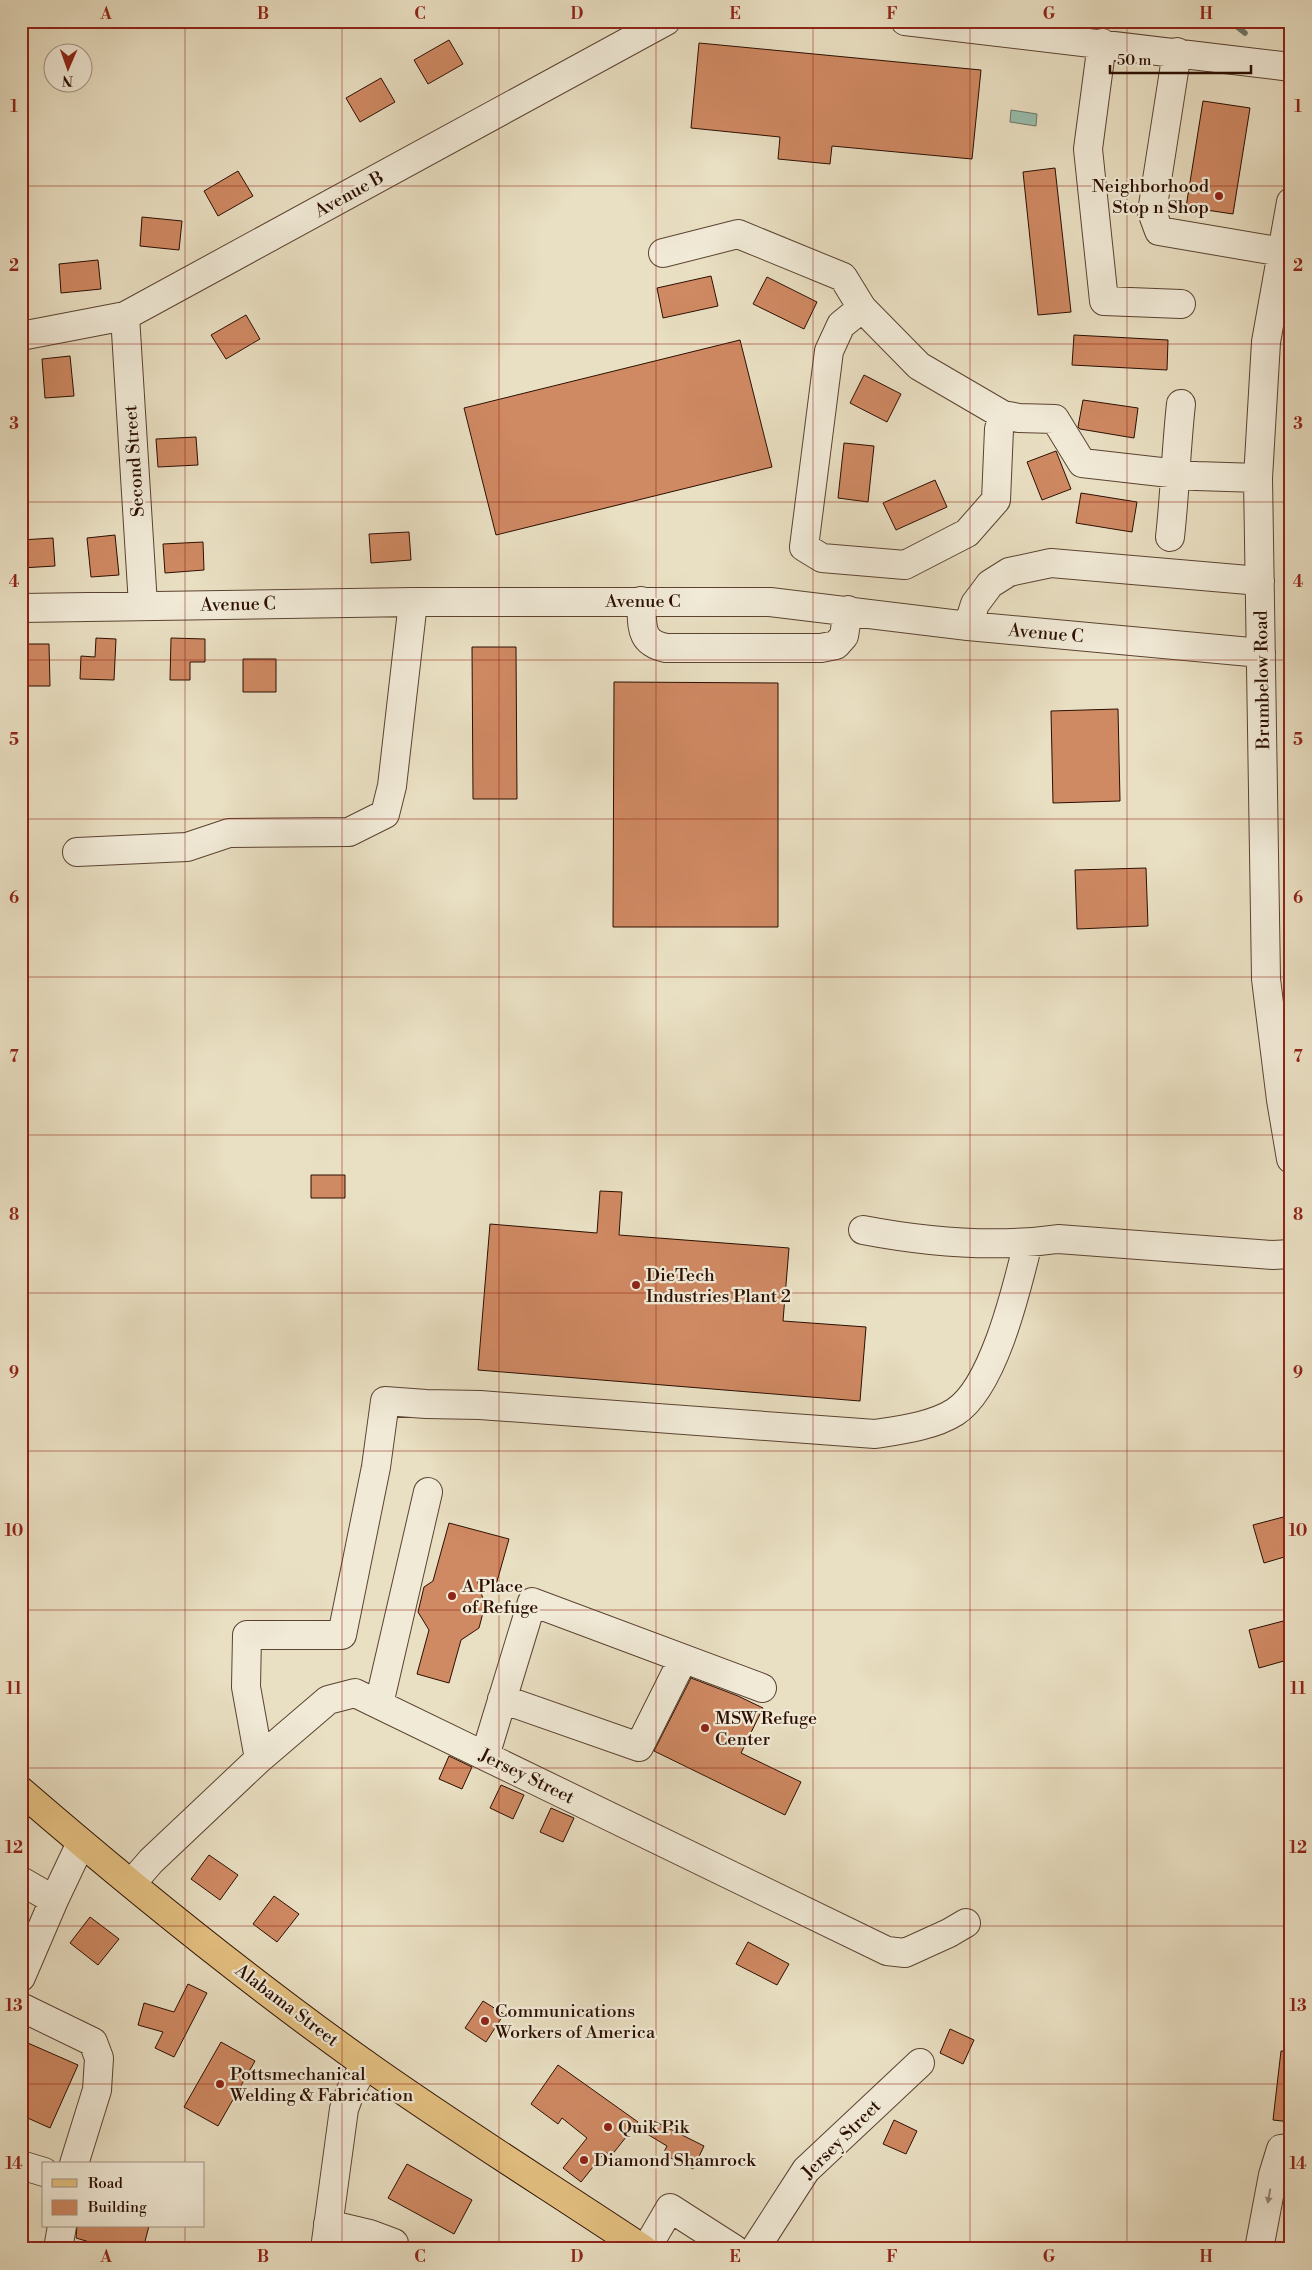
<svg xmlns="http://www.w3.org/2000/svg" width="1312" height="2270" viewBox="0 0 1312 2270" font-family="'Libre Bodoni',serif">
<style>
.water{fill:#99bdad;stroke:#6d7768}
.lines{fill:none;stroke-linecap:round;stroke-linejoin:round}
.stream{stroke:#6d7768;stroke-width:5.5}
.building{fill:#cf8963;stroke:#2c0f01}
.minor-casing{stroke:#5b4331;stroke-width:30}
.major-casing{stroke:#2c0f01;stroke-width:30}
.minor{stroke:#f1ead7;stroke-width:28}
.major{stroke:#e4c081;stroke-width:28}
.oneway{fill:#988777}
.grid{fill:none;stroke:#8f2418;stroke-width:1;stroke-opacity:0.55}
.poi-dot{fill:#8f2418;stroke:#f1ead7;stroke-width:2}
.labels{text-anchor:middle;stroke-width:4.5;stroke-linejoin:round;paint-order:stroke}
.poi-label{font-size:18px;fill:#2c0f01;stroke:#f1ead7;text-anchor:start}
.street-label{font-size:18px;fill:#2c0f01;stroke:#f1ead7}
.neatline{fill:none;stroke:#8f2418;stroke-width:2}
.grid-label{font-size:16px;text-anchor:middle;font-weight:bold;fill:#8f2418}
</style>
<rect width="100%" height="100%" fill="#e9dfc2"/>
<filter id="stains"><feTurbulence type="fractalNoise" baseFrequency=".004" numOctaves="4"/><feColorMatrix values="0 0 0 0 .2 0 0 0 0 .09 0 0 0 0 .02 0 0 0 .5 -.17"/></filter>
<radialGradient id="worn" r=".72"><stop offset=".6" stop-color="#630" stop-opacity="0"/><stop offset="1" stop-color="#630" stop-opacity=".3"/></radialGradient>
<path class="water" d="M1011,110L1037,114L1036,126L1010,122Z"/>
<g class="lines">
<path class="stream" d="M1230,21L1245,33"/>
</g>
<path class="building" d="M449,40L463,64L428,84L414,60Z
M699,43L981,70L972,159L832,146L830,164L778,159L780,137L691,128Z
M381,78L395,102L360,122L346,98Z
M1203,101L1250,108L1233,214L1186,207Z
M1055,168L1071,312L1038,315L1023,172Z
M238,171L253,196L218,216L204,191Z
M142,217L182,221L179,250L140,246Z
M98,260L101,289L61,293L59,264Z
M711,276L718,306L663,318L657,288Z
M767,277L817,302L804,329L753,304Z
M246,315L260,339L226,359L211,335Z
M1074,335L1168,340L1167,370L1072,365Z
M740,340L772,467L496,535L464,408Z
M70,356L74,396L45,398L42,359Z
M864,375L901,394L887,422L850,403Z
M1083,400L1138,408L1134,438L1080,429L1078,427Z
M196,437L198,465L158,467L156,439Z
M844,443L874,446L868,502L838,498Z
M1056,451L1071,489L1042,500L1027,462Z
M935,480L947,507L896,530L883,503Z
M1081,493L1137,502L1132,532L1076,523Z
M409,532L411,560L371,563L369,534Z
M115,535L119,575L91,577L87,538Z
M53,538L55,566L21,568V540Z
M203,542L204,570L165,573L163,544Z
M96,638L116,639L114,680L80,679L81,656L95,657Z
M171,638L205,639V662H190V680H170Z
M25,644H49L50,686H26Z
M472,647H516L517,799H473Z
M243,659H276V692H243Z
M614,682L778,683V927H613Z
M1118,709L1120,801L1053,803L1051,711Z
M1146,868L1148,926L1077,929L1075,870Z
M311,1175H345V1198H311Z
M600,1191L622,1192L619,1235L789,1248L783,1321L866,1327L860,1401L478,1370L490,1224L597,1233Z
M1291,1515V1555L1264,1563L1253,1525Z
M449,1523L509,1539L496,1585L477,1580L485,1605L479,1628L461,1640L449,1683L417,1674L429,1630L418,1612L424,1587L433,1581Z
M1291,1619V1659L1259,1668L1249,1630Z
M691,1678L738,1696L763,1708L741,1753L801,1782L785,1815L654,1751Z
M449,1756L472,1767L462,1789L439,1779Z
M501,1785L524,1795L513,1819L490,1808Z
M551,1808L574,1818L563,1842L540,1832Z
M209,1855L238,1875L220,1900L191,1879Z
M274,1896L299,1914L277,1942L253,1924Z
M90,1917L119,1939L98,1965L70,1943Z
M748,1942L789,1964L777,1985L736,1964Z
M188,1984L207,1993L174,2057L155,2048L163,2032L138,2025L144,2003L174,2012Z
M483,2001L504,2014L486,2042L465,2028Z
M950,2029L974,2040L963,2064L940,2053Z
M21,2040L78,2065L50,2128L21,2115Z
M221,2042L255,2061L218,2126L184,2107Z
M1281,2051H1291V2122L1273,2120Z
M558,2065L638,2122L611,2156L605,2152L581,2182L563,2168L587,2138L562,2118L558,2124L531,2104Z
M650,2119L704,2146L693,2169L663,2154L667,2146L642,2131Z
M894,2120L917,2131L906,2154L883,2144Z
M407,2164L472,2200L454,2234L388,2198Z
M77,2226H149L143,2249H113L76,2238Z"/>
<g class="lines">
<g class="minor-casing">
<path id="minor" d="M905,21L1291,67
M1102,43L1088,149L1104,301L1181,304
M1177,52L1152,212L1159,231L1282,252
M1291,202L1266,342L1258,478L1266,979L1281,1100L1291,1159
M663,253L738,234L843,277L862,308L919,366L1003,415L1019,418L1055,419L1082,463L1196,476L1258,478
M862,308L841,325L829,351L804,547L822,558L905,565L967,533L996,500L999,429L1003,415
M125,316L143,605
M21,336L125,316L666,21
M1170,537C1175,493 1176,449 1181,404
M641,601C643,625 638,642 666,648H821L836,645L844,636L848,610
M21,608L413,602H770L968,626L1261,653
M968,626L975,604L990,584L1009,572L1051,563L1260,581
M77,852L187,847L229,833L349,832L385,814L392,786L413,602
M863,1230C926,1242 994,1248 1058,1239L1273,1255L1291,1254
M502,1699L639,1747L683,1659
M379,1704L428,1492
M485,1756L532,1602L762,1688
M259,1759L246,1687L247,1635H342L376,1467L385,1401L426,1404L480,1405L875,1434C901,1430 933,1426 955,1412C994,1387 1017,1287 1028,1243
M21,1881L54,1900
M132,1883L151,1861L259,1759L328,1700L355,1693L887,1951L905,1953L949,1933L966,1923
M21,1977L54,1900L81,1843
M21,2007L93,2042L99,2058L97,2090L74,2164
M21,2165L44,2172
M328,2224L370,2234L394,2243L393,2249
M58,2249L62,2226
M325,2249L344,2109L351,2090L365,2064
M646,2249L670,2208L734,2249
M755,2249L806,2170L920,2063
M1259,2249L1273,2175L1281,2149L1291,2148"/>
</g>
<g class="major-casing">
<path id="major" d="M21,1791C131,1886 246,1979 365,2064C455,2128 550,2187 643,2249"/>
</g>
<use href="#minor" class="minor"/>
<use href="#major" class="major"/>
</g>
<defs><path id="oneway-solid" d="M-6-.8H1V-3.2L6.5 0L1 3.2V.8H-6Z" transform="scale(1.25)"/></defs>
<use class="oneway" href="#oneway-solid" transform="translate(1269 2196) rotate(100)"/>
<path class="grid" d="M185,21V2164M342,21V2249M499,21V2249M656,21V2249M813,21V2249M970,21V2249M1127,21V2249M21,186H1291M21,344H1291M21,502H1291M21,660H1291M21,819H1291M21,977H1291M21,1135H1291M21,1293H1291M21,1451H1291M21,1610H1291M21,1768H1291M21,1926H1291M21,2084H1291M185,2226V2249"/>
<g class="poi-dot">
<circle cx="1219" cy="196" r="5"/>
<circle cx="636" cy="1285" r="5"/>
<circle cx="452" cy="1596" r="5"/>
<circle cx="705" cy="1728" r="5"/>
<circle cx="485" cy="2021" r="5"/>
<circle cx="220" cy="2084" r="5"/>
<circle cx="608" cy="2127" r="5"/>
<circle cx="584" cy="2160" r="5"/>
</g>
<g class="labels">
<g class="poi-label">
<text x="1209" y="192" text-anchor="end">Neighborhood<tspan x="1209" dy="21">Stop n Shop</tspan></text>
<text x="646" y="1281">DieTech<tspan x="646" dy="21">Industries Plant 2</tspan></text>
<text x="462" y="1592">A Place<tspan x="462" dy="21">of Refuge</tspan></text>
<text x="715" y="1724">MSW Refuge<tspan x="715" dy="21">Center</tspan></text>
<text x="495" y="2017">Communications<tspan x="495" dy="21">Workers of America</tspan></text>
<text x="230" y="2080">Pottsmechanical<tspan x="230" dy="21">Welding &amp; Fabrication</tspan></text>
<text x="618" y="2133">Quik Pik</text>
<text x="594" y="2166">Diamond Shamrock</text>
</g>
<g class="street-label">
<text transform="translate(349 194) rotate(-29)" y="6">Avenue B</text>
<text transform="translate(134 461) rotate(-94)" y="6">Second Street</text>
<text x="643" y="607">Avenue C</text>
<text transform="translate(238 604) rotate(-1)" y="6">Avenue C</text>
<text transform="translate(1046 633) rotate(5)" y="6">Avenue C</text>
<text transform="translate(1262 680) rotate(-91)" y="6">Brumbelow Road</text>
<text transform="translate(527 1776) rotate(26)" y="6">Jersey Street</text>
<text transform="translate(287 2005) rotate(37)" y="6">Alabama Street</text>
<text transform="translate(841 2139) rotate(-45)" y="6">Jersey Street</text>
</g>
</g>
<rect width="1312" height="2270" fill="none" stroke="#e9dfc2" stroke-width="55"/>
<rect x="42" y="2162" width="162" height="65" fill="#f1ead7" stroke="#a29281"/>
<rect x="52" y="2179" width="25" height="8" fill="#e4c081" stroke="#a29281"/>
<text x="88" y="2188" font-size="15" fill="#2c0f01">Road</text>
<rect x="52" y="2200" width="25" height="15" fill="#cf8963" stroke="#a29281"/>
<text x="88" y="2212" font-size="15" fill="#2c0f01">Building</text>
<g transform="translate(68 68) rotate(182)"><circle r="24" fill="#f1ead7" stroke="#a29281"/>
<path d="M0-4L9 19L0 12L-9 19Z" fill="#8f2418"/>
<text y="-8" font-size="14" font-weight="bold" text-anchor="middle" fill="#2c0f01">N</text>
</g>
<path d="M1110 65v8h141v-8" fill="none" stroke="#2c0f01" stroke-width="2.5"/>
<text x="1117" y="65" font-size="15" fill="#2c0f01" stroke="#f1ead7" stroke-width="4" paint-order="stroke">50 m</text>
<rect x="28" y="28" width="1256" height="2214" class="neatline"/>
<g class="grid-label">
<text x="106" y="19">A</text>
<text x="263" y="19">B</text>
<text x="420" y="19">C</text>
<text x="577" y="19">D</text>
<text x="735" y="19">E</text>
<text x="892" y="19">F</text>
<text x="1049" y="19">G</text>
<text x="1206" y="19">H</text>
<text x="14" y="112">1</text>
<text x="1298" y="112">1</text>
<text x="14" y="271">2</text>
<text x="1298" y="271">2</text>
<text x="14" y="429">3</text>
<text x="1298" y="429">3</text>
<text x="14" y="587">4</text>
<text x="1298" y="587">4</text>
<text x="14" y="745">5</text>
<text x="1298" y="745">5</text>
<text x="14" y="903">6</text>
<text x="1298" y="903">6</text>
<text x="14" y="1062">7</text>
<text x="1298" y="1062">7</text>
<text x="14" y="1220">8</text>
<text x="1298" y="1220">8</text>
<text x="14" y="1378">9</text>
<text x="1298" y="1378">9</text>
<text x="14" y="1536">10</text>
<text x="1298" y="1536">10</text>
<text x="14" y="1694">11</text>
<text x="1298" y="1694">11</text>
<text x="14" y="1853">12</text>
<text x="1298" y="1853">12</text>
<text x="14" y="2011">13</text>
<text x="1298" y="2011">13</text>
<text x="14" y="2169">14</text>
<text x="1298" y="2169">14</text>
<text x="106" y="2262">A</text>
<text x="263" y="2262">B</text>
<text x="420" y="2262">C</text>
<text x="577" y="2262">D</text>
<text x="735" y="2262">E</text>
<text x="892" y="2262">F</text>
<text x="1049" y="2262">G</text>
<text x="1206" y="2262">H</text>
</g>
<rect width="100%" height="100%" filter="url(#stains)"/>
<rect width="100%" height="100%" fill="url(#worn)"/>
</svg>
